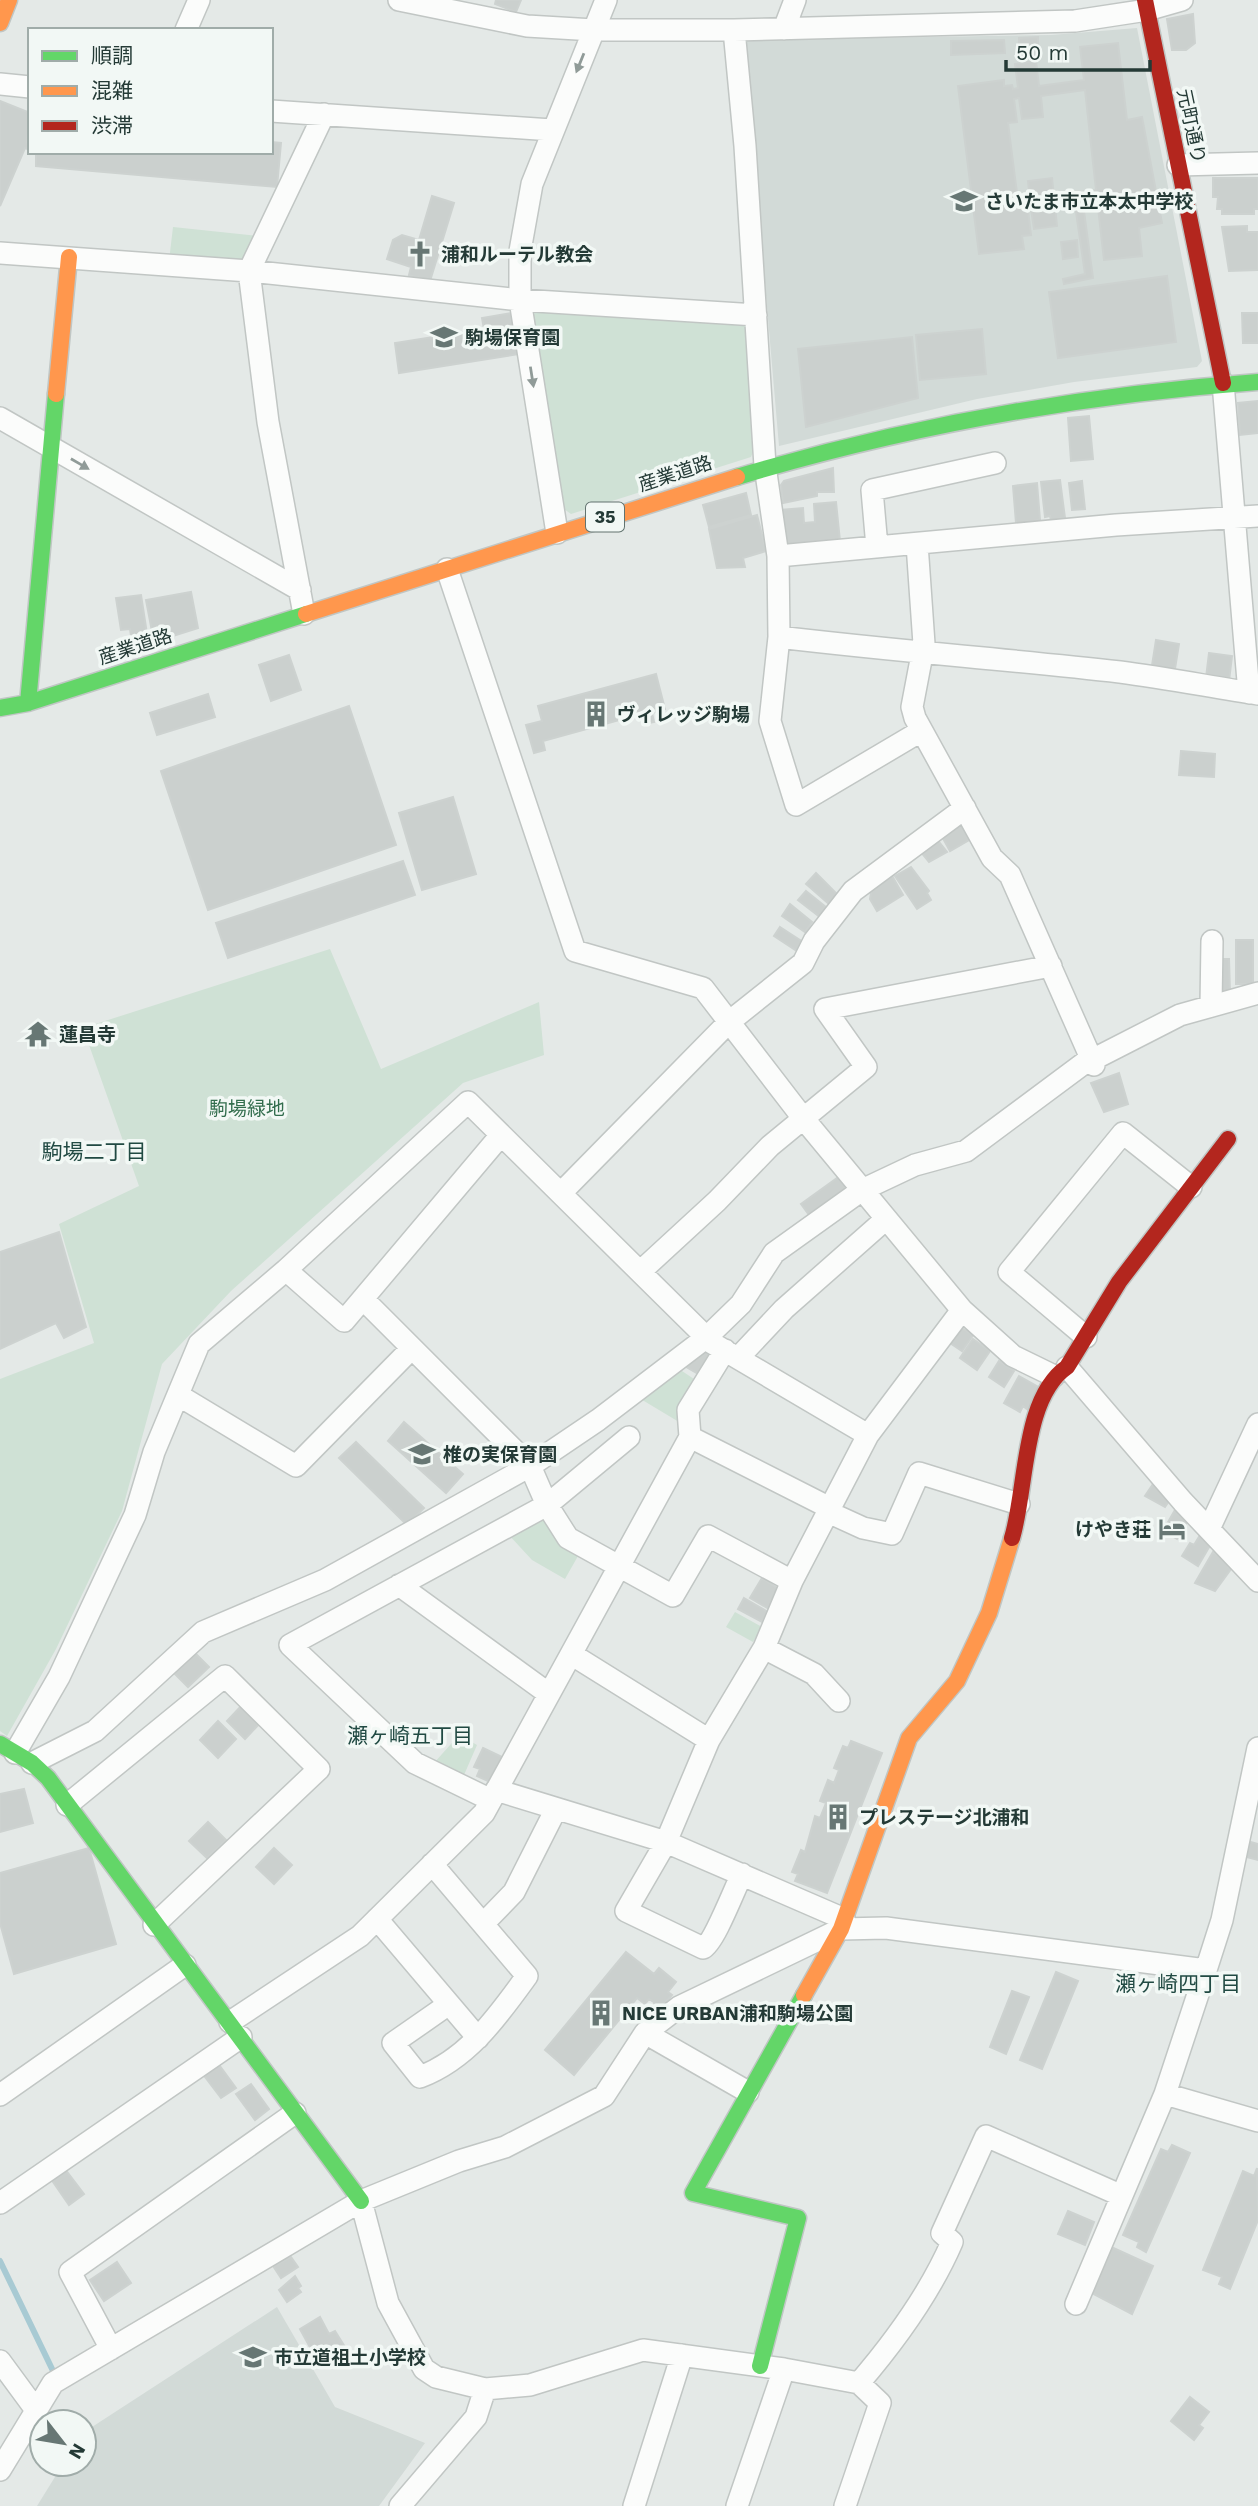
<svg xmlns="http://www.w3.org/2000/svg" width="1258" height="2506" viewBox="0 0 1258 2506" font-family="'Work Sans','Noto Sans JP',sans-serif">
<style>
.built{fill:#d2dad7}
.green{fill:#cfe1d5}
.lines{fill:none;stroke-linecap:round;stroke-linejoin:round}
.stream{stroke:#a8cad3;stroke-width:6}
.building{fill:#cbd0ce;stroke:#cdd2d0;stroke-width:2;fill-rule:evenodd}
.street-casing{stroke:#c1c6c4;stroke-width:24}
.fast-casing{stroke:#c0c6c4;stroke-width:19}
.slow-casing{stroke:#c0c6c4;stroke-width:19}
.jam-casing{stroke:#c0c6c4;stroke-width:19}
.street{stroke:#fbfcfb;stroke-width:21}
.fast{stroke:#63d668;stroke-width:16}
.slow{stroke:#ff974d;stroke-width:16}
.jam{stroke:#b3261e;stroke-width:16}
.oneway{fill:#909b98}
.labels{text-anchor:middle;stroke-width:7;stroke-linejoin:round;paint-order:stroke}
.shield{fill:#f2f8f5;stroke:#62736f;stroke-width:2}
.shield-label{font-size:18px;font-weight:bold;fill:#243a36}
.street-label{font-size:19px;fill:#243a36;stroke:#f2f8f5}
.poi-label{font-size:19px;font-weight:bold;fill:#243a36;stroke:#f2f8f5;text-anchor:start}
.park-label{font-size:19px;fill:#326d4d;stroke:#f2f8f5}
.neighbourhood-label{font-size:21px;fill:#214a43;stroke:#f2f8f5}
</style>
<rect width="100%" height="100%" fill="#e4e9e7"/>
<path class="built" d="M1137,28L1202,361L1197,367L1074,382L977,399L779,446L744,40L1051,35Z
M277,2307L335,2407L425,2443L379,2506H37L63,2464H84V2436L92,2427Z"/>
<path class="green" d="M173,227L259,236L247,263L169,261Z
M535,311L747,326L755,447L751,457L571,514L564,509L533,318Z
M330,949L381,1069L539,1002L544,1055L463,1083L231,1291L162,1364L122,1511L56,1649L7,1736L0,1731V1379L94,1343L59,1224L139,1186L83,1028Z
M676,1367L700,1383L684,1425L639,1398Z
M541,1515L558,1544L578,1556L565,1579L532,1560L508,1534Z
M735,1612L762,1627L753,1642L726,1627Z
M459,1735L477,1745L464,1775L434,1763Z"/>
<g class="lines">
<path class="stream" d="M0,2261L54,2373"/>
</g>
<path class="building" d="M496,0H521L516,12L495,4Z
M1193,14L1195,43L1186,50H1172L1167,19Z
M1038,37V44L1019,45V38Z
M1004,40L1005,53L951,55V41Z
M1118,43L1127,120L1142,117L1162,223L1139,228L1142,256L1104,260L1097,199L1055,206L1057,226L1034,229L1031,209L1028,210L1031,235L1022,236L1024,249L979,254L958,86L1004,80V86L1012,85L1013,89L1018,88L1015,64L1036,61L1039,86L1084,80L1080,47ZM1085,90L1096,190L1054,196L1052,178L1028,181L1030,200L1018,201L1008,123L1017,122L1014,99L1019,98L1022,119L1043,117L1041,96Z
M0,101L30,113L27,142L30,150L25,148L0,206Z
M271,142L281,143L277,187L36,166V152H271Z
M1213,178H1258V209H1254V214H1222V209H1217L1218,197H1213Z
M432,196L454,203L430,281L409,275L411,267L387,259L393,240L402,235L419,240Z
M1083,204L1093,278L1064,284L1063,279L1085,274L1075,205Z
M1247,226V232H1258V270L1229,271L1222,227Z
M1077,240L1078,257L1063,259L1061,242Z
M1167,276L1176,342L1058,358L1049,292Z
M512,313L519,354L399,373L395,343L484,329L482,318Z
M1242,313H1258V343H1243Z
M982,329L986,374L920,380L916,335Z
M912,337L918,398L806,427L798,349Z
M1258,401V433L1240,435L1238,403Z
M1089,416L1093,459L1071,461L1068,418Z
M833,468L834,492H817V496L783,503L781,485L784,481Z
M1060,480L1065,518L1051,520L1050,516L1045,517L1041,482Z
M1082,481L1085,509L1072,510L1069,483Z
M1037,483L1040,520L1016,523L1013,486Z
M746,493L751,515L709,527L703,505Z
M836,502L840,541L787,546L780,510L803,508L804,523L815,522L814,504Z
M757,515L766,551L743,558L745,567L717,568L709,529Z
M191,592L198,628L154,642L146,600Z
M141,595L147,634L131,636L130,629L121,630L116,598Z
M1156,640L1179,644L1174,675L1151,672Z
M1209,653L1232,656L1229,681L1206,678Z
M289,655L301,690L271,701L259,665Z
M656,674L665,709L652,713L654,722L644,724L641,714L543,741L545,750L534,753L526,725L542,721L538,706Z
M208,694L215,717L157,735L150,713Z
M349,706L396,845L208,910L161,771Z
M1181,751L1215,754L1214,777L1179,775Z
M453,797L476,874L422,890L399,813Z
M960,822L969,840L950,851L940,833Z
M936,838L947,852L929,862L920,851Z
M403,861L415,895L228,958L216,923Z
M911,867L929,891L927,893L931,900L917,909L895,876Z
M816,873L837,894L829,904L806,884Z
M891,874L903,895L877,911L870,899L872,887Z
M806,891L827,908L820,917L798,900Z
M790,904L812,922L805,932L782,916Z
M780,927L803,942L797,951L774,936Z
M1236,940H1253V984H1236Z
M1215,959H1229L1230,993H1216Z
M1119,1073L1128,1104L1104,1112L1091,1083Z
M841,1175L852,1189L812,1219L801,1204Z
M59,1232L86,1327L64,1338L56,1323L0,1349V1252Z
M960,1327L973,1335L962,1351L950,1343Z
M973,1339L990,1351L977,1370L960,1358Z
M702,1349L713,1355L702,1376L683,1365Z
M999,1361L1014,1371L1004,1387L989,1377Z
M1019,1376L1040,1388L1028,1410L1023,1406L1020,1412L1004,1403Z
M404,1422L463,1474L446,1493L388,1441Z
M356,1442L424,1508L407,1525L339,1458Z
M1155,1481L1171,1498L1165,1507L1145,1496Z
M1176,1508L1190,1516L1177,1539L1163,1531Z
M1200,1535L1212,1542L1198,1566L1182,1556L1190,1543L1194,1545Z
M1213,1552L1231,1563L1228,1567L1231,1569L1215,1591L1195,1583Z
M762,1578L780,1590L769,1609L750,1598Z
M744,1598L768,1612L762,1622L738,1609Z
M192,1650L209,1667L188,1687L171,1670Z
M245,1702L263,1720L245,1739L227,1721Z
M218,1721L236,1739L218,1758L200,1740Z
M851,1741L882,1753L827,1893L795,1881L798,1874L792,1872L801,1850L805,1852L815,1816L820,1818L826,1803L820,1801L828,1780L834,1783L839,1770L834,1768L843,1746L848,1748Z
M483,1748L502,1757L490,1782L477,1776L480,1769L474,1767Z
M24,1789L33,1823L0,1832V1794Z
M208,1822L226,1840L207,1858L189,1841Z
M1247,1841L1258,1844V1860L1243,1856Z
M89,1848L116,1944L14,1974L0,1923V1873Z
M274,1848L292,1865L274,1884L256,1867Z
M626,1952L654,1974L659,1968L676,1982L668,1992L672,1995L655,2015L649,2010L655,2003L649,1999L645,2004L637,1998L574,2075L545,2050Z
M1056,1972L1078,1981L1042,2069L1020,2060Z
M1012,1991L1029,1997L1006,2054L990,2047Z
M217,2062L236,2088L221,2098L202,2073Z
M251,2084L269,2109L255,2120L236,2094Z
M1172,2145L1190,2153L1146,2252L1137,2247L1139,2242L1123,2235L1161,2149L1168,2152Z
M1257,2168L1258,2220L1230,2289L1219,2284L1222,2277L1203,2270L1243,2171L1254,2176Z
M65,2169L84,2194L69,2205L51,2179Z
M1068,2211L1094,2222L1085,2245L1058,2234Z
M1109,2246L1153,2266L1132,2314L1088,2291Z
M291,2257L298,2267L281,2278L273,2266Z
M117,2262L131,2283L104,2301L90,2280Z
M295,2276L301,2286L298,2288L301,2292L287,2302L279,2290Z
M320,2317L329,2334L335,2331L345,2347L318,2362L300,2329Z
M1190,2397L1209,2412L1199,2425L1203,2428L1194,2440L1171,2421Z"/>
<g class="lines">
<g class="street-casing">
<path id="street" d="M399,0L527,26L594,30H734L1075,21L1147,10L1182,0
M784,29L795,0
M186,30L199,0
M734,30L745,146L765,466L778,556L779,637L770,721L796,805L921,731
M0,84L30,87
M271,111L552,130
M1178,165L1258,163
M0,253L249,271L520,300L756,315
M1223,383L1249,693
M0,418L300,590
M557,533L520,300V251L532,184L606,0
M917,544L924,644L912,707L915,718L992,858L1010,875L1094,1065
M877,547L872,490L995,463
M778,556L1116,525L1258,516
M447,569L575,951L703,988L803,1118L962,1310L1013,1356L1054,1376
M304,614L268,422L249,271L324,114
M779,637C893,651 1007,659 1120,672C1166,678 1212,687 1258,694
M1211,1006L1212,941
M1092,1060L1180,1015L1258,993
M561,1193L729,1022L803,963L814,941L853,891L965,808
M286,1270L344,1321L501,1135
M642,1270L717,1201L770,1146L866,1067L825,1009L1051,966
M363,1299L530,1466L547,1505L568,1538L673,1596L708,1536L792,1581
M1086,1337L1009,1272L1123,1133L1191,1187
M738,1358L784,1309L886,1219
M1067,1367L1183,1502L1258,1581
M178,1395L296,1466L412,1348
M690,1437L830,1508
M828,1512L863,1528L892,1534L919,1473L1019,1504
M1209,1529L1258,1424
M399,1585L549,1694
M764,1648L814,1674L839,1701
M571,1654L709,1740
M15,1753L59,1677L135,1515L154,1452L199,1344L286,1270L468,1102L712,1343L868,1435
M32,1763L95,1731L203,1632L325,1580L530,1466L598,1420L707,1337L741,1304L774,1253L862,1190L915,1165L966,1151L1091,1058
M496,1790L666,1842L844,1919
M491,1800L415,1763L290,1645L547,1505L629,1437
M67,1805L225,1676L319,1769L154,1925
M432,1864L527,1976C498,2016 468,2059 420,2077L393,2043L449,2004
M742,1874C734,1890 714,1943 703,1948L626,1911L666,1842L709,1740L764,1648L792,1581L868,1435L962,1310
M377,1919L478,2038
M483,1924L514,1892L556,1809
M230,2022L360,1936L484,1813L690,1437L688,1410L725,1350
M645,2033L748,2092
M1165,2094L1258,2121
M0,2095L185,1965
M361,2201L388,2303L424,2369L436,2377L485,2389L530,2385L643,2350L784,2369L859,2383L880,2403L845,2506
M0,2203L241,2037
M1076,2304L1165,2094L1206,1970L1222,1920L1258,1748
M111,2349L70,2272L295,2113
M0,2361L36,2410
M859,2383C895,2341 930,2293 952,2242L942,2233L986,2136L1120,2195
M0,2470L53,2383L361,2201L459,2161L505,2147L604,2096L645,2033L679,2007L841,1929L886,1928L1206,1970
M400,2506L476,2417L485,2389
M634,2506L682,2355
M737,2506L784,2369"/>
</g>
<g class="fast-casing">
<path id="fast" d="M737,477C908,426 1080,395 1258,382
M28,703L56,394
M0,708L28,703L306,614
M0,1744L32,1763L48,1778L361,2201
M760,2366L798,2218L693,2193L804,1995"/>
</g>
<g class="slow-casing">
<path id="slow" d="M0,23L9,0
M56,394L69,257
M306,614L737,477
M804,1995L841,1929L909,1738L957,1681L989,1613L1012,1538"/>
</g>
<g class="jam-casing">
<path id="jam" d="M1145,0L1223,383
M1012,1538C1027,1489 1022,1398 1067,1367L1119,1282L1228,1139"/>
</g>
<use href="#street" class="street"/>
<use href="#fast" class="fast"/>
<use href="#slow" class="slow"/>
<use href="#jam" class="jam"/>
</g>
<defs><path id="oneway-solid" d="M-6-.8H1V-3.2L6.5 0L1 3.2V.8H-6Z" transform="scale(1.75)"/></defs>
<g class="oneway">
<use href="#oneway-solid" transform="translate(580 63) rotate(112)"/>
<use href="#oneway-solid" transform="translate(532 377) rotate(81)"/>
<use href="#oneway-solid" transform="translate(80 464) rotate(30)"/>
</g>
<defs>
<g id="school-bare" transform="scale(2.1)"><path d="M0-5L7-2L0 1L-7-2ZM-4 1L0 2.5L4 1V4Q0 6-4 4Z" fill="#677774" stroke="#f2f8f5" stroke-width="2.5" paint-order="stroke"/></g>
<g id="church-bare" transform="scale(2.1)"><path d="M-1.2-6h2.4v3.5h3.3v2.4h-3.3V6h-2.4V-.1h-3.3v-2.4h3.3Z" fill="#677774" stroke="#f2f8f5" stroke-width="2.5" paint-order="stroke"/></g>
<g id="building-bare" transform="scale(2.1)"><path d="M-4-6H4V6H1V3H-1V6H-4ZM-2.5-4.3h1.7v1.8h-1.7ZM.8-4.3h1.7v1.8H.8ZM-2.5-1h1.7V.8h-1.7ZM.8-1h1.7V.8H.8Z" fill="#677774" stroke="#f2f8f5" stroke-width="2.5" paint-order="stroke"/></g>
<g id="temple-bare" transform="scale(2.1)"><path d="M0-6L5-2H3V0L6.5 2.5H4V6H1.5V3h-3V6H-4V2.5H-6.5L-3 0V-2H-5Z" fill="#677774" stroke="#f2f8f5" stroke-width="2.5" paint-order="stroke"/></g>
<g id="hotel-bare" transform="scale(2.1)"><path d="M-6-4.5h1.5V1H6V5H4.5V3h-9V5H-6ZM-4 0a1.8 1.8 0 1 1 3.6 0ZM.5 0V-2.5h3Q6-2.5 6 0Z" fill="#677774" stroke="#f2f8f5" stroke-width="2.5" paint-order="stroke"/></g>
</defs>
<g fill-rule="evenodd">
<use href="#school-bare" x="964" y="201"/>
<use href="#church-bare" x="420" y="254"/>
<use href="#school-bare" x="444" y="337"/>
<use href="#building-bare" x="596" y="714"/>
<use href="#temple-bare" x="38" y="1034"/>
<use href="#school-bare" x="422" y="1454"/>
<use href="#hotel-bare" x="1172" y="1529"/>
<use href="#building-bare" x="838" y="1817"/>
<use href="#building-bare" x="601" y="2013"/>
<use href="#school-bare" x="253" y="2357"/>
</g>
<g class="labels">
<rect class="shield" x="586" y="502.5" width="38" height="29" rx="5"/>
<g class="shield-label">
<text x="605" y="523">35</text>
</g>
<g class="street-label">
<text transform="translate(1192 126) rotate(78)" y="7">元町通り</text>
<text transform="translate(675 473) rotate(-18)" y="7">産業道路</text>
<text transform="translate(135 646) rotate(-18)" y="7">産業道路</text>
</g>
<g class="poi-label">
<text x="985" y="208">さいたま市立本太中学校</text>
<text x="441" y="261">浦和ルーテル教会</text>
<text x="465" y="344">駒場保育園</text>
<text x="617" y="721">ヴィレッジ駒場</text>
<text x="59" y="1041">蓮昌寺</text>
<text x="443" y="1461">椎の実保育園</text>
<text x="1151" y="1536" text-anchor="end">けやき荘</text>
<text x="859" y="1824">プレステージ北浦和</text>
<text x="622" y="2020">NICE URBAN浦和駒場公園</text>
<text x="274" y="2364">市立道祖土小学校</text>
</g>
<g class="park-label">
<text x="247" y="1115">駒場緑地</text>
</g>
<g class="neighbourhood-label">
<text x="94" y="1159">駒場二丁目</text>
<text x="410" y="1743">瀬ヶ崎五丁目</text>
<text x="1178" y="1991">瀬ヶ崎四丁目</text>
</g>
</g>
<rect x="28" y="28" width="245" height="126" fill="#f2f8f5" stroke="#a0aca9" stroke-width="2"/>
<rect x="42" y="51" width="35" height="10" fill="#63d668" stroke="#a0aca9" stroke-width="2"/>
<text x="91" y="63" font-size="21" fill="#243a36">順調</text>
<rect x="42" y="86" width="35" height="10" fill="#ff974d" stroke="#a0aca9" stroke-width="2"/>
<text x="91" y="98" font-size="21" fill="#243a36">混雑</text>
<rect x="42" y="121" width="35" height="10" fill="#b3261e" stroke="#a0aca9" stroke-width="2"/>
<text x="91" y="133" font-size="21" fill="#243a36">渋滞</text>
<g transform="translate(63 2443) rotate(121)"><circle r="33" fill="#f2f8f5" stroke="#a0aca9" stroke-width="2"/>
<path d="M0-5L12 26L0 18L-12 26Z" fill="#677774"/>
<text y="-10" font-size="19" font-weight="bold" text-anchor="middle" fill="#243a36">N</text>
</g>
<path d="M1006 60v10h144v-10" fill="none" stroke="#243a36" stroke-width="3.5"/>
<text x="1016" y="60" font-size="21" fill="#243a36" stroke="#f2f8f5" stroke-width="5" paint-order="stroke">50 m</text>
</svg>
